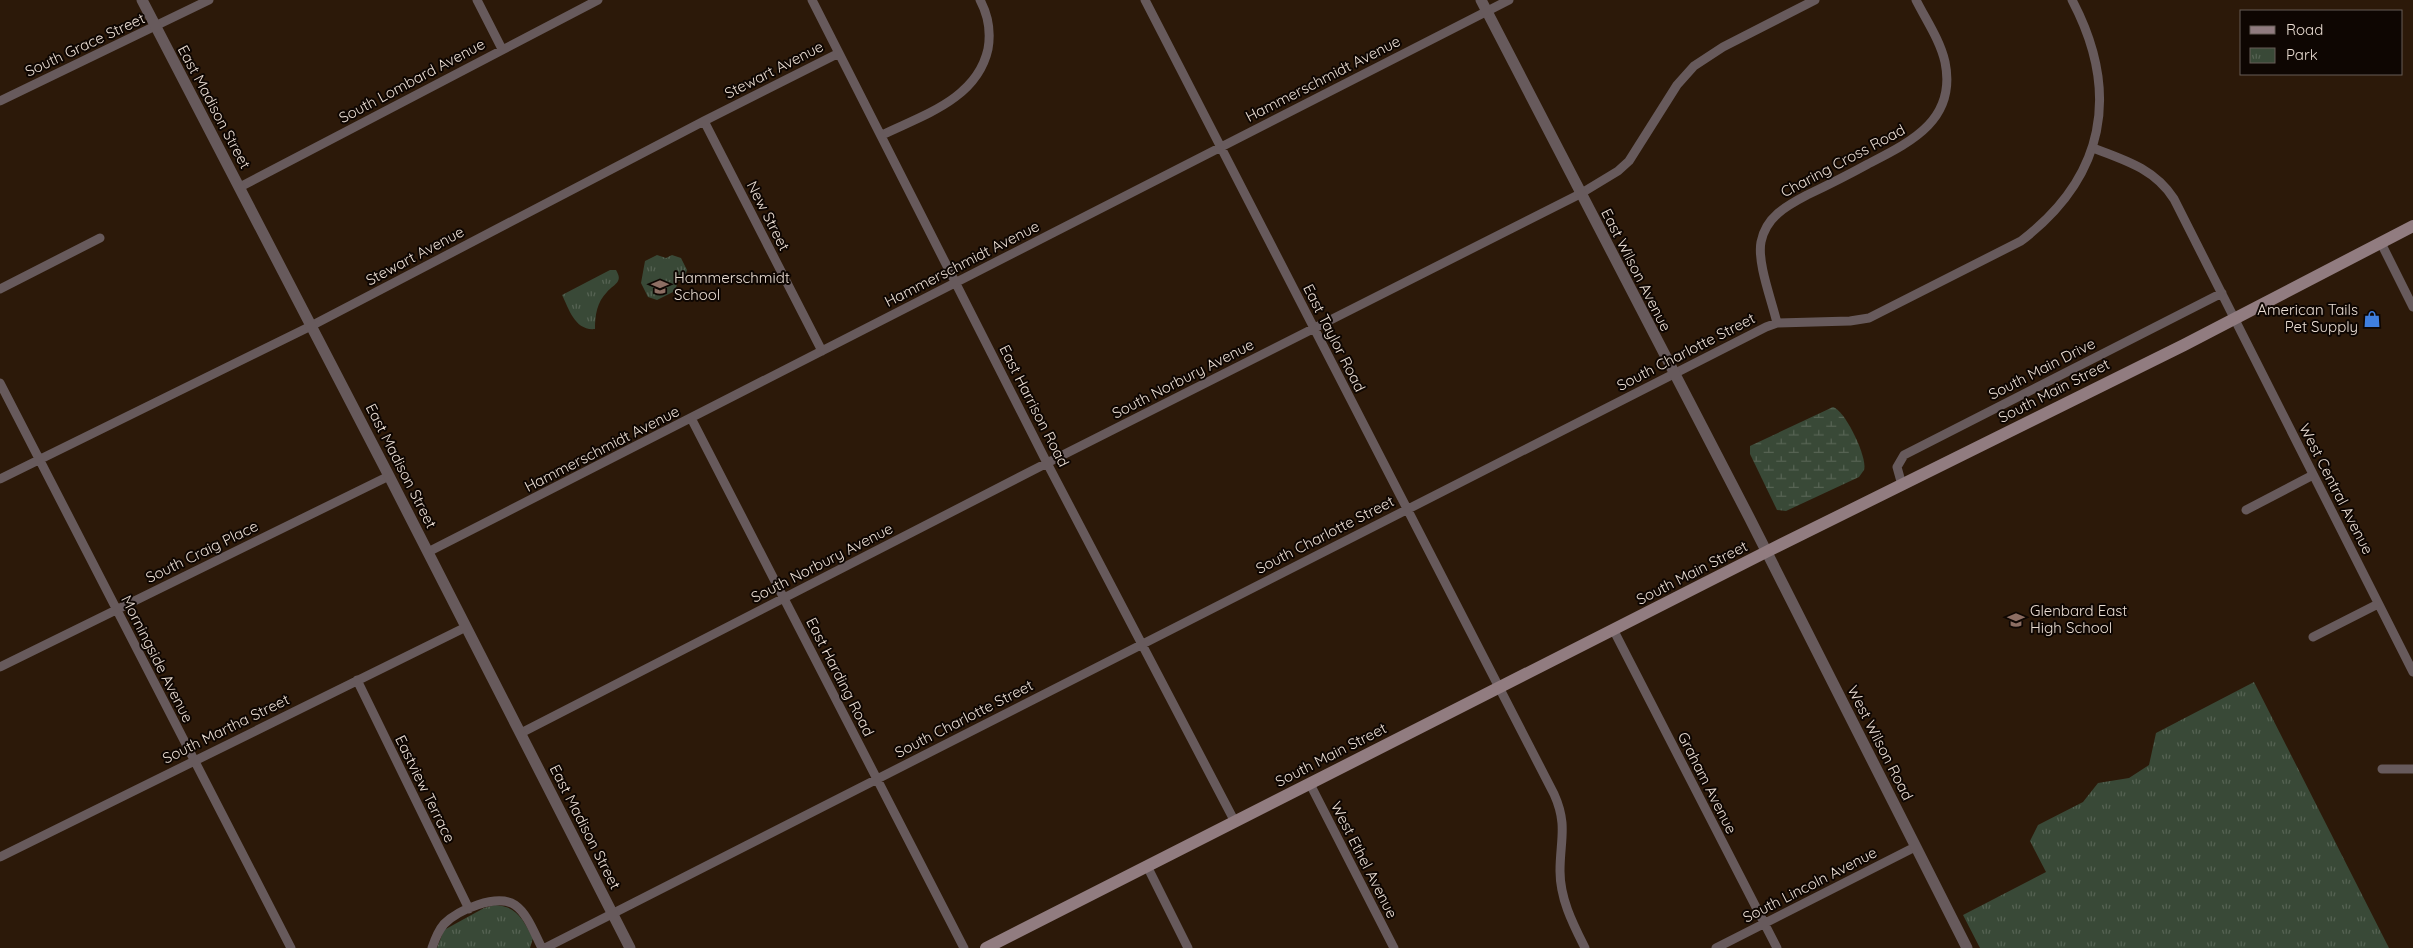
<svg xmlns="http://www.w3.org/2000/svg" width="2413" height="948" viewBox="0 0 2413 948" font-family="Quicksand,sans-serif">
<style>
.wetland{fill:url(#wetland-marsh)}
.park{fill:url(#park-tufts)}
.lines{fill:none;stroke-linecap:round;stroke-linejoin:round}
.minor{stroke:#675a5c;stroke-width:9}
.tertiary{stroke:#675a5c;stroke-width:11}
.secondary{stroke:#917c80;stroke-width:12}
.labels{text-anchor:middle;stroke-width:4;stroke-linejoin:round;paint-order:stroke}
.street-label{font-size:15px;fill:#eaddd3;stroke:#0e0602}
.poi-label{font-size:15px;fill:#eaddd3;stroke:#0e0602;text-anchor:start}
</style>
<defs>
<pattern id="wetland-marsh" width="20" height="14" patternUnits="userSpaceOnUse" patternTransform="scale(1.25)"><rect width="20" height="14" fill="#394937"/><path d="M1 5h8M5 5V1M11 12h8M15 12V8" fill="none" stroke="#566353"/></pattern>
<pattern id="park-tufts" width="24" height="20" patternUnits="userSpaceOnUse" patternTransform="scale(1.25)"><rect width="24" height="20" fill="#394937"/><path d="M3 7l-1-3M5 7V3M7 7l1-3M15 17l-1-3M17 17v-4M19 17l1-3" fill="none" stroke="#566353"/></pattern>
</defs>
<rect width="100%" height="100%" fill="#2c1909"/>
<path class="wetland" d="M1833,407C1845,410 1868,458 1864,470L1859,477L1786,511L1777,510L1750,454V446Z"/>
<path class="park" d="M657,255L666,258L672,255L681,258L687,270L684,279L678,281L675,291L657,300L648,297L641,283L645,261Z
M610,270H616C618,274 620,277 618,281C616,285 610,288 607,292C597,302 595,315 595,329C575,331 569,309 562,295Z
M2254,682L2389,948H1980L1963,915L2046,872L2030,841L2038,825L2083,802L2098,783L2129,778L2149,765L2156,733Z
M495,905C517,906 523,920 533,938L530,948H437L444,930L484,908Z"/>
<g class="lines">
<path class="minor" d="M477,0L502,49
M812,0L1047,463L1235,822
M1145,0L1554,794C1568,825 1560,840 1560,871C1560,899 1573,924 1585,948
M0,101L209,0
M704,121L822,351
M882,135C923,115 977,99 988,49C991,32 988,15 980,0
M2093,148C2125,160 2155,169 2174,199L2413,672
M240,187L598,0
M2381,243L2413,307
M0,289L100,238
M1777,323C1772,301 1757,263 1761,242C1766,217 1786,206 1807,195C1828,185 1848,175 1868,164C1911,142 1957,120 1945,62C1940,40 1926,20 1916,0
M0,383L291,948
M691,418L964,948
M0,479L311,326L704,121L839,53
M1902,485L1897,467L1904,455L2222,293
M2246,510L2313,475
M428,552L1509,0
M1614,631L1777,948
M2313,637L2378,604
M0,667L389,476
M357,680L469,909
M521,733L1047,463L1580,194L1618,171L1629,161L1677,85L1694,66L1723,47L1815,0
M2382,769H2413
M1310,784L1394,948
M0,857L466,627
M1147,866L1188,948
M432,948C435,939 438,931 444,924C458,910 497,893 515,905C528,914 535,935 542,948
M545,948L1766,327L1777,323L1850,321L1869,318L2021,241C2105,177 2121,93 2072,0
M1716,948L1915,847"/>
<path class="tertiary" d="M142,0L389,476L630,948
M1481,0L1749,517L1967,948"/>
<path class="secondary" d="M986,948L1766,552L2184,345L2413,226"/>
</g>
<defs>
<g id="school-bare" transform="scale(1.35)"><path d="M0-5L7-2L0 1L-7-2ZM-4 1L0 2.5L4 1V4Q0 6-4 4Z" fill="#8d6e63" stroke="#0e0602" stroke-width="2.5" paint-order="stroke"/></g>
<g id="shop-bare" transform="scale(1.35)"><path d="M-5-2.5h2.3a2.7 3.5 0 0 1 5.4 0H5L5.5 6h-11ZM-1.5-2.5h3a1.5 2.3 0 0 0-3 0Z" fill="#3f7fe0" stroke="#0e0602" stroke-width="2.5" paint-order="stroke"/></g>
</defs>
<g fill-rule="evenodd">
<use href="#school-bare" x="660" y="287"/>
<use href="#shop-bare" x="2372" y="319"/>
<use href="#school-bare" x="2016" y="620"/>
</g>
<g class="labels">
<g class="street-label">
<text transform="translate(85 45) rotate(-25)" y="5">South Grace Street</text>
<text transform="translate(774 70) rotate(-27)" y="5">Stewart Avenue</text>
<text transform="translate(1323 79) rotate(-27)" y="5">Hammerschmidt Avenue</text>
<text transform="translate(412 81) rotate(-28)" y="5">South Lombard Avenue</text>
<text transform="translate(214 107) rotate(62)" y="5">East Madison Street</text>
<text transform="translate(1843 161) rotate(-28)" y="5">Charing Cross Road</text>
<text transform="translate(768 216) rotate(63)" y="5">New Street</text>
<text transform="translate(415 256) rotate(-28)" y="5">Stewart Avenue</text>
<text transform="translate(962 264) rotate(-27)" y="5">Hammerschmidt Avenue</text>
<text transform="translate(1636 270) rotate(63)" y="5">East Wilson Avenue</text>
<text transform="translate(1334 338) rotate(63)" y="5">East Taylor Road</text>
<text transform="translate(1686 352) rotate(-27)" y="5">South Charlotte Street</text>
<text transform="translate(2042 369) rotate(-27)" y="5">South Main Drive</text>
<text transform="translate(1183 379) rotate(-27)" y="5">South Norbury Avenue</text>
<text transform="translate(2054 391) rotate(-27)" y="5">South Main Street</text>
<text transform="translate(1034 406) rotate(63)" y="5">East Harrison Road</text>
<text transform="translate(602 449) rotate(-27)" y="5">Hammerschmidt Avenue</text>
<text transform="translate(401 466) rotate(63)" y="5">East Madison Street</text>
<text transform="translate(2336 489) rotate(63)" y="5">West Central Avenue</text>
<text transform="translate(1325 535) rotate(-27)" y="5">South Charlotte Street</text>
<text transform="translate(202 552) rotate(-26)" y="5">South Craig Place</text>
<text transform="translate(822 563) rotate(-27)" y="5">South Norbury Avenue</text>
<text transform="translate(1692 573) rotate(-27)" y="5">South Main Street</text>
<text transform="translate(157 659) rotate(63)" y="5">Morningside Avenue</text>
<text transform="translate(840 677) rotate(63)" y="5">East Harding Road</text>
<text transform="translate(964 719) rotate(-27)" y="5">South Charlotte Street</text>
<text transform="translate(226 729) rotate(-26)" y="5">South Martha Street</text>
<text transform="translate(1880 743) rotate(63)" y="5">West Wilson Road</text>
<text transform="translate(1331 755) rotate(-27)" y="5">South Main Street</text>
<text transform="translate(1707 783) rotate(63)" y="5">Graham Avenue</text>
<text transform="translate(425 789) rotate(64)" y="5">Eastview Terrace</text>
<text transform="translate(585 827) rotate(63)" y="5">East Madison Street</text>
<text transform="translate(1364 860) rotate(63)" y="5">West Ethel Avenue</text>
<text transform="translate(1810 885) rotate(-27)" y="5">South Lincoln Avenue</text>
</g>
<g class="poi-label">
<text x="674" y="283">Hammerschmidt<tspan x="674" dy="17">School</tspan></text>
<text x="2358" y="315" text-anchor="end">American Tails<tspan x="2358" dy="17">Pet Supply</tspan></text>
<text x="2030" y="616">Glenbard East<tspan x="2030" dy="17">High School</tspan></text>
</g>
</g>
<rect x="2240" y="10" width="162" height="65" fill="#0e0602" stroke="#665c56"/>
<rect x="2250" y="26" width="25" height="8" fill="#917c80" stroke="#665c56"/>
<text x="2286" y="35" font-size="15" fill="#eaddd3">Road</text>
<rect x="2250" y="48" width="25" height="15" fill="url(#park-tufts)" stroke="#665c56"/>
<text x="2286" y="60" font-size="15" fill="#eaddd3">Park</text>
</svg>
